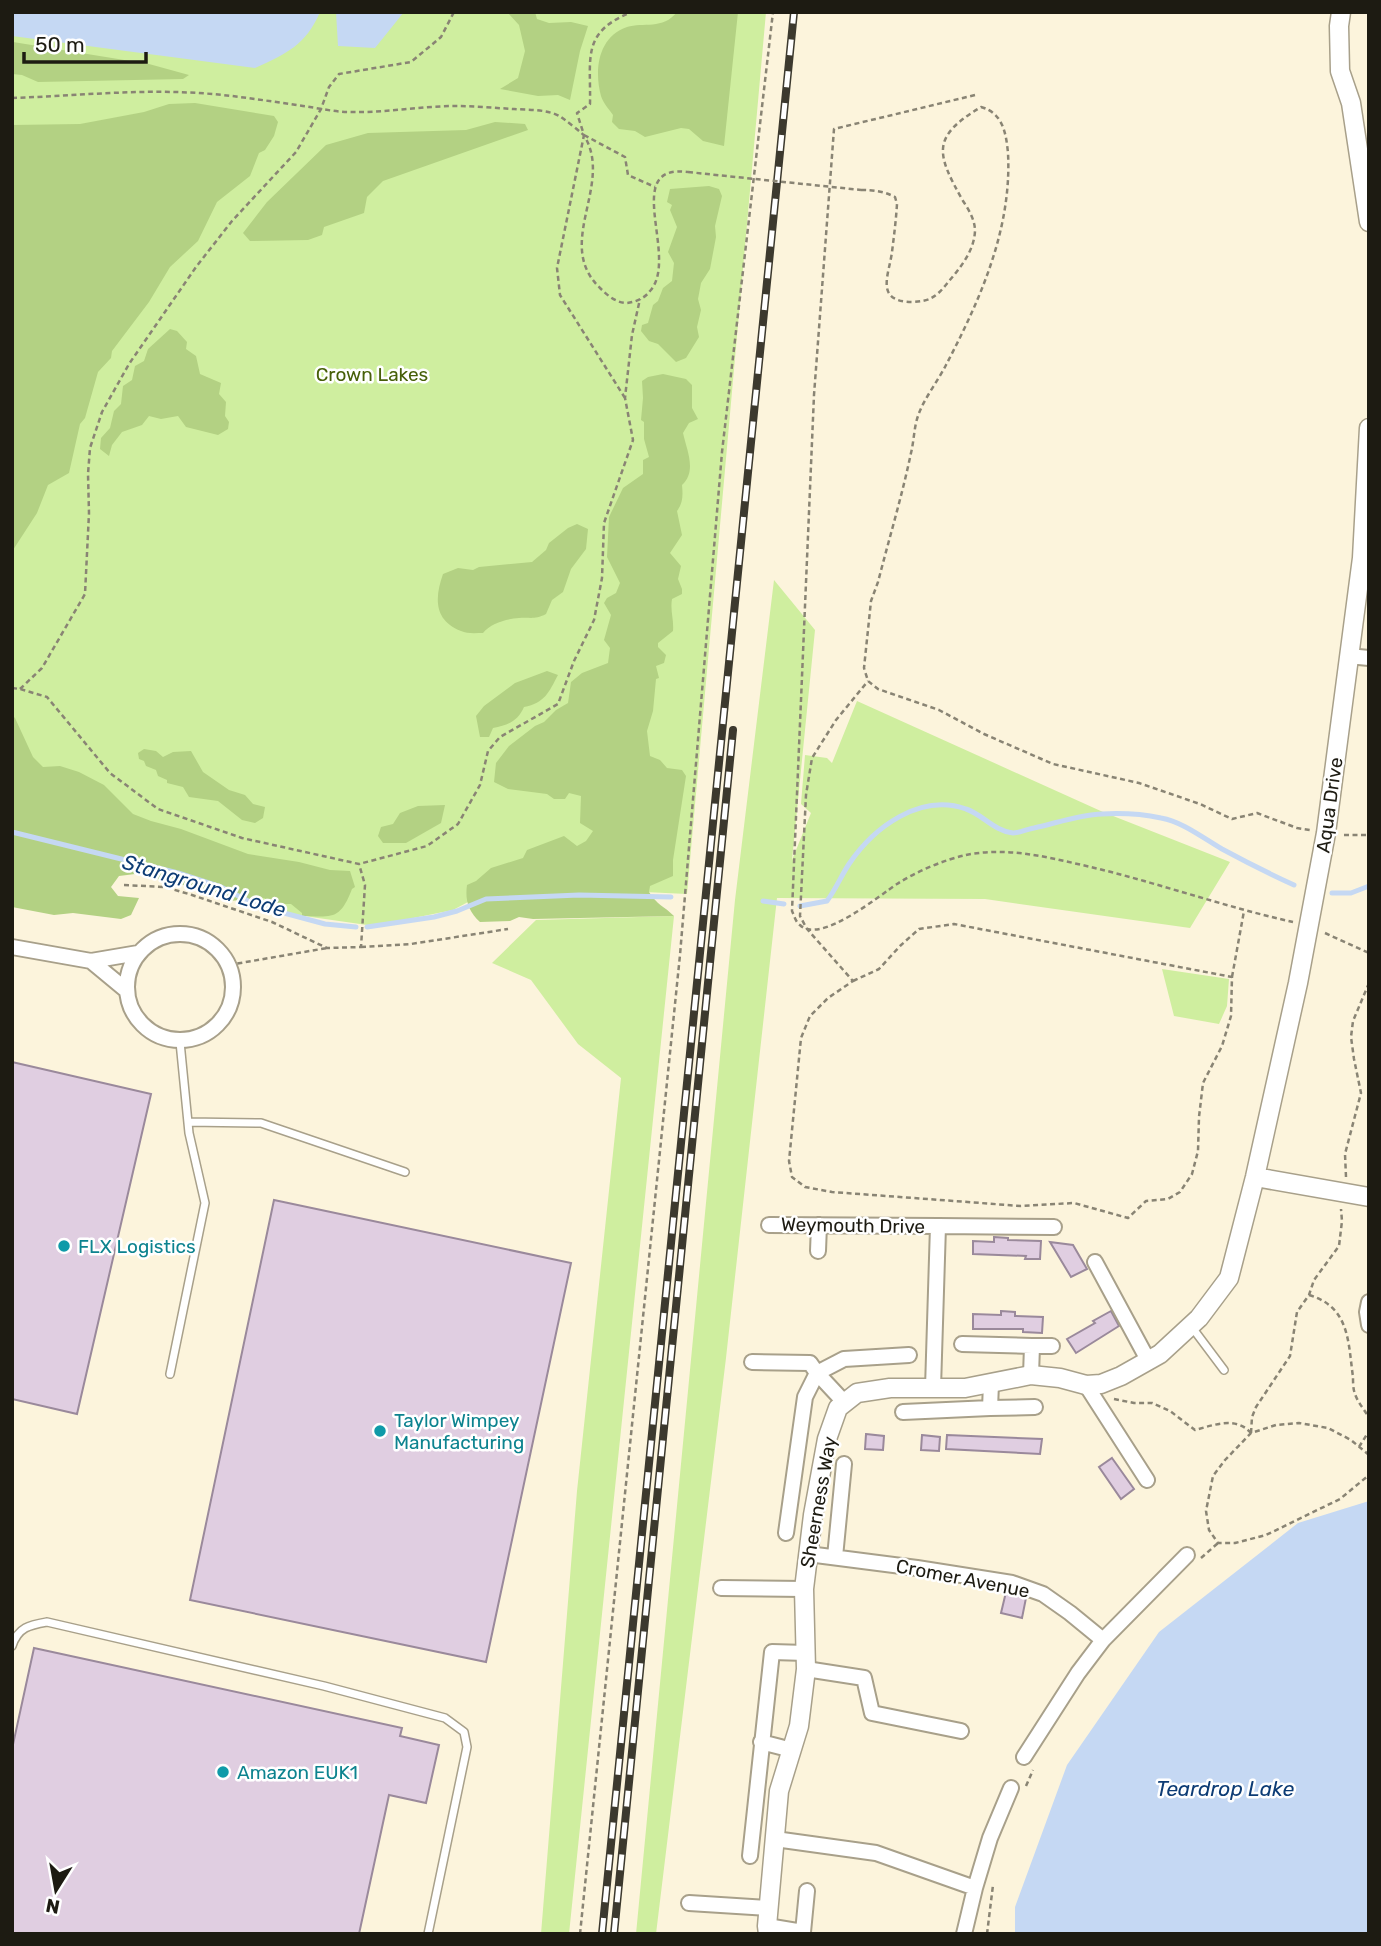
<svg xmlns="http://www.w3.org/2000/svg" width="1381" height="1946" viewBox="0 0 1381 1946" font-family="Rubik,sans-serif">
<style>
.green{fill:#cfee9f}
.forest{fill:#b3d183}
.water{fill:#c5d8f3}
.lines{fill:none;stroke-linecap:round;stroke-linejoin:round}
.stream{stroke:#c5d8f3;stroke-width:5}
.building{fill:#e0cee1;stroke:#9a899b;stroke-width:2}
.service-casing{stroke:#a8a08a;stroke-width:10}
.minor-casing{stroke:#a8a08a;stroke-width:18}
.tertiary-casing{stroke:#a8a08a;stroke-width:21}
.path{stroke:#898474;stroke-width:2.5;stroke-dasharray:5 3.5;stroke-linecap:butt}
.service{stroke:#fff;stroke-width:7}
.minor{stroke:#fff;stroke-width:14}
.tertiary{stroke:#fff;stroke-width:18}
.rail-casing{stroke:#3c392e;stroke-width:8}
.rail{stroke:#fff;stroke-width:5;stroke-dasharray:16;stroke-linecap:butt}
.path-bridge{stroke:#898474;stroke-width:2.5;stroke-dasharray:5 3.5;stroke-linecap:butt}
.culture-dot{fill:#0f9aa8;stroke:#fff;stroke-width:2.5}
.labels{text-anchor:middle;stroke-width:5;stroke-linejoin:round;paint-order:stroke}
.park-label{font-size:19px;fill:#476009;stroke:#fff}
.street-label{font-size:19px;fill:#1d1b12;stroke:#fff}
.culture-label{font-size:19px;fill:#0d838f;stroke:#fff;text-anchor:start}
.water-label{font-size:21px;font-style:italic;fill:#0d3c75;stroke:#fff}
</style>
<rect width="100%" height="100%" fill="#fcf4dc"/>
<path class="green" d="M12,12H766L687,894L581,889L483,894L453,910L374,926L276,912L223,879L12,838Z
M774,580L815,630L792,860L811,813L801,804L805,755L827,758L832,763L857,701L1103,812L1230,862L1190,928L985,899L777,898L726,1358L656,1934H636L735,900Z
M674,916L569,1934H541L577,1491L621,1078L578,1044L531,980L492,963L536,920Z
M1162,969L1229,979L1227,1006L1219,1024L1174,1016Z"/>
<path class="forest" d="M507,12H535L537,19L549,23L571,22L588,26L580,51L570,100L558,95L538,96L500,89L518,78L525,51L519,25Z
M677,12H738L724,146L703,141L689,129L681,128L645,137L635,131L619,129L612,122L613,115C609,109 603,103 601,96C594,70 598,37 627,27C643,22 663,30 677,12Z
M13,42L149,64L189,75L183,79L38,82L22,75L12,74Z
M195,103L274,116L278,122L274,136L265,150L259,153L250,176L217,202L198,241L170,267L149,302L112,351L111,358L98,372L85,418L80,424L69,473L48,485L37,513L13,550L12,555V125L80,124L144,112L169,104Z
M495,122L525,124L528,130L383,181L367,197L364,213L324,227L322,235L308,240L250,241L243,233L267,202L326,145L368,133L466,130Z
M709,186L719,189L722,196L715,226L716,237L710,269L701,283L698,299L701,310L697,327L699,337L686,358L676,362L658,344L649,341L641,331L642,325L648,323L653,305L658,301L663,288L672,281L674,263L668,252L677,227L670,210L672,205L667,202L670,189Z
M170,329L177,331L187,342L186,349L196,356L200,374L221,383L219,394L226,402L225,416L229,422L228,429L218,435L186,427L178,416L161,419L149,416L142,425L122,432L112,445L109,456L100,449L101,438L110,428L114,411L121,404L123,386L132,380L135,366L144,361L148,349Z
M663,374L686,379L692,385V408L698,419L689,423L683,433C687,451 697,471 682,485C683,495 683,503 677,511L682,535L670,553L681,566L678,579L682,589V594L672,599C670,611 674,619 673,631L658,643V647L666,655L664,663L656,666L659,678L656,679L653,711L647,731L650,756L660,760L667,768L682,770L686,776L673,860V876L650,886L649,892C657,905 664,906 674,916L533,919L519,917L510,921L480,922C468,911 465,900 467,885L476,881L491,868L523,858L527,850L564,836L577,846L586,841L593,831L580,823L581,796L569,793L565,799H554L547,794L508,789L494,782L496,763L509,746L535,726L544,722L556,710L568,703L571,682L582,673L608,663L610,648L604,640L611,615L604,603L607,598L616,593L620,583L607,557L609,517L623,488L643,474V460L649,457L644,439V422L641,420L643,398L642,381L648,377Z
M577,524L588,529L586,549L571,569L563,592L552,600L546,614C534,620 531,617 519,618C506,619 491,623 483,633C476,633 467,634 461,631C433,620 435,597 443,574L458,568L473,570L479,567L532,562L546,550L549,543L568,528Z
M547,671L558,675C549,692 545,703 524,707C518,721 508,725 493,728L489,737H480L476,716L484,706L515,683Z
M12,715L15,718L33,757L43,767L60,766L79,772L104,785L133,814L151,821L181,829L248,854L299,862L330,870L350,871L355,887L352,889C340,920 333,917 302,916V913L291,904H274L264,898L229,901L218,893L135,874L119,876L111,887L118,896L139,898L131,915L121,919L73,913L54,915L12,907Z
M144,749L156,751L163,757L173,752L191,751L203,772L229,790L245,795L253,804L265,807L263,818L255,823L242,820L218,801L189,797L183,787L167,783V780L158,776L156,770L146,766L144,761L139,759L138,753Z
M445,805L441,823L406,843H383L378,836L381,827L393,824L400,813L418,806Z"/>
<path class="water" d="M12,12H320C306,45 286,54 255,68L12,36Z
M336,12H404L375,48L338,46Z
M1369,1501V1934H1015V1907L1067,1765L1159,1632L1298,1523Z"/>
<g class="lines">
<path class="stream" d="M12,832L178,873L221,887L258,906L325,924L356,927
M1332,893H1351L1369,886
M763,901L784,904
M800,906L827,901C836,889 841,876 849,864C874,827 920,793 966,809C982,814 994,831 1013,833C1019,833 1028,829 1034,828C1057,823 1078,815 1102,814C1121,813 1142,814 1161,818C1183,822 1203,838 1222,849C1246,862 1270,874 1294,885
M367,927L434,917L457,911L486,899L579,895L671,897"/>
</g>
<path class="building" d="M12,1062L151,1094L77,1414L12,1399Z
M274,1200L571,1263L486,1662L190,1600Z
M994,1237L1008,1238V1240L1041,1241L1040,1259H1025L1026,1256L973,1254V1241L994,1242Z
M1050,1242L1073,1245L1087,1269L1071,1277Z
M1001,1311L1015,1312V1316L1043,1317L1042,1333L1023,1332V1329H973V1314L1001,1315Z
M1111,1311L1119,1326L1076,1353L1067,1339L1095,1323L1093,1321Z
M866,1434L884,1436L883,1450L865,1449Z
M922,1435L940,1437L939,1451L921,1450Z
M947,1435L1042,1439L1040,1454L946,1449Z
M1112,1458L1134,1489L1121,1499L1099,1467Z
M1006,1592L1026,1598L1022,1618L1001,1613Z
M34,1648L402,1728L400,1736L439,1745L426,1803L389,1795L359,1934H12V1749Z"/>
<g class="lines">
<g class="service-casing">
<path id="service" d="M188,1122L261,1123L405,1172
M1191,1326L1224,1370
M170,1374L205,1203L189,1133L180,1042
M12,1646C18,1627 30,1625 47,1622L324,1686L445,1718L464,1732L467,1747L428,1934"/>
</g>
<g class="minor-casing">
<path id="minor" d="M1348,656L1369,658
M127 987a53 53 0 1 1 106 0a53 53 0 1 1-106 0Z
M12,947L91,961L138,953
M91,961L126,990
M769,1225L938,1226
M818,1251L819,1225
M1095,1262L1148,1360
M1369,1302L1367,1312L1369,1325
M962,1344L1032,1346L1031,1375
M1032,1346H1052
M752,1362L810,1363L817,1373L845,1403
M991,1384L990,1408L1035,1407
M1086,1385L1147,1480
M933,1388L938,1226L1054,1227
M903,1412L990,1408
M786,1533L805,1397L817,1373L844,1359L909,1355
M808,1554L917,1568L1012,1583L1043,1594L1070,1613L1103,1640L1187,1555
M835,1557L844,1464
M721,1588L804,1589
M806,1669L864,1678L872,1713L961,1731
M761,1742L792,1750
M1024,1757L1078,1673L1103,1640
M775,1839L876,1853L975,1888L990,1838L1011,1788
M750,1856L772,1652L806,1653
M689,1903L769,1908
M767,1926L803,1932L807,1891
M964,1934L975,1888"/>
</g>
<g class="tertiary-casing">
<path id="tertiary" d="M1341,12L1339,26L1340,71L1351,103L1369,222
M1255,1177L1369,1197
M768,1934L767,1926L779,1791L799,1726L806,1669L804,1589L813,1515L827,1439L838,1408L857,1393L890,1388H965L1031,1375L1060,1378L1086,1385L1101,1384L1121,1376L1160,1354L1199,1318L1229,1278L1255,1177L1298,983L1326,833L1362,558L1369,428"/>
</g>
<path class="path" d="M975,95L834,129L814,395L792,911C794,915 796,923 800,925C820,945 880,895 897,884C917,871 944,860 966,855C1006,847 1043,856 1082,865C1153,881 1221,906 1293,922
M12,98C74,96 136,89 198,93C233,95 268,101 303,106C318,108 334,112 350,112C385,113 421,106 456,106C475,106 495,108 514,109C529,110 548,109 561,117C565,120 583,133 585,137C613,186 554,244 600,288C607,295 616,303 627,303C636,302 645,298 650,291C680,258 620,163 688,172
M584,135L625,157L628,175L655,187
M861,190C874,190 883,191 895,197L897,204C896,220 894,236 892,252C889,275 874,302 913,302C929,301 935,298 945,286C958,270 974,253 975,231C975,220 969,210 963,201C936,153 931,137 981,107C1003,113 1006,133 1008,153C1012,229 980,300 946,365C938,381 923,400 918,416C914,427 914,441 911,453C902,496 889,539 878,582L871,601L864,668L868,681L878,689L939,710L984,734L1053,764L1139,783L1200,804L1232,819L1257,813L1297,828L1310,830
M625,398L560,295L557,268L584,135L577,113L590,104C591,57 581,32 632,12
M12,688L20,689L47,697L110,773L158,809L242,838L359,864L427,846L458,824L480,785L488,751L500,737L558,704L574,661L594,620L602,578L604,523L633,440L625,398L632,335L640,299
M20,689L42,668L85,594L89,513L88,474L90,448L102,412L129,364L196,267L232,221L296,152L321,109L329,87L339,74L411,62L441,37L454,12
M1344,835H1369
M124,885L165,887L192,895L272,922L327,948L361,947L365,885L359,864
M1325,933L1369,953
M361,947L411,944L508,929
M229,965L327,948
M1232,977L1244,911
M853,981L879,969L900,946L919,929L954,924L1232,977L1231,1016L1222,1046L1203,1083L1199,1117L1198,1151L1192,1174L1180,1192L1168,1199L1146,1201L1128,1218L1074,1203L1021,1206L832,1192L805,1187L792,1177L789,1161L801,1038L810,1016L828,998L853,981L807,929L800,916L806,795L812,758L836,720L868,681
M1346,1177L1345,1154L1361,1093L1354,1059L1351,1037L1353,1021L1369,983
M1309,1295C1350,1307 1348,1342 1353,1377C1353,1382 1353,1389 1355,1394C1358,1403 1365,1410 1369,1418
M1114,1399L1134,1403H1152L1170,1411L1195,1430C1214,1425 1236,1416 1251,1433
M1251,1433L1252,1417L1256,1407L1290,1356L1297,1312L1309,1295L1314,1280L1339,1246L1342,1221L1341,1209
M1359,1447L1369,1431
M1369,1455L1351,1440L1328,1428L1299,1423L1276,1425L1251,1433L1225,1460L1213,1476L1206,1511L1209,1530L1218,1543H1235L1266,1535L1340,1499L1369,1475
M1201,1558L1218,1543
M1026,1786L1033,1770
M580,1934L680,955L722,452L773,12
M987,1934L993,1885"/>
<use href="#service" class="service"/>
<use href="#minor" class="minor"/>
<use href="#tertiary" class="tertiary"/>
<g class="rail-casing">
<path id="rail" d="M602,1934L794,12
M614,1934L733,730"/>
</g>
<use href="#rail" class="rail"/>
<path class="path-bridge" d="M688,172L861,190"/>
</g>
<g class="culture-dot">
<circle cx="64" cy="1246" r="7"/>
<circle cx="380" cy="1431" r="7"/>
<circle cx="223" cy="1772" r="7"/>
</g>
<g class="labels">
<g class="park-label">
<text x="372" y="381">Crown Lakes</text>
</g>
<g class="street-label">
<text transform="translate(1329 805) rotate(-82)" y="7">Aqua Drive</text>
<text transform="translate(853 1225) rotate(1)" y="7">Weymouth Drive</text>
<text transform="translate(818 1502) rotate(-80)" y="7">Sheerness Way</text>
<text transform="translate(963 1578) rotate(11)" y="7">Cromer Avenue</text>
</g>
<g class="culture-label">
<text x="78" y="1253">FLX Logistics</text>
<text x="394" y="1427">Taylor Wimpey<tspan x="394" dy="22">Manufacturing</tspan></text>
<text x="237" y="1779">Amazon EUK1</text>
</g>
<g class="water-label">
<text transform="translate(204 886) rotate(17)" y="7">Stanground Lode</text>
<text x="1225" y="1796">Teardrop Lake</text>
</g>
</g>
<rect width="1381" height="1946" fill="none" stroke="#1d1b12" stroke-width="28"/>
<g transform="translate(56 1890) rotate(191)" stroke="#ffffff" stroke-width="5" paint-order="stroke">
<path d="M0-5L12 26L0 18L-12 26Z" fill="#1d1b12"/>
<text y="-10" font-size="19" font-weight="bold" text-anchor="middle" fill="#1d1b12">N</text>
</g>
<path d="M24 52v10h122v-10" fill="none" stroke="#1d1b12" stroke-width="3.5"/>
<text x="35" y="52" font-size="21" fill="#1d1b12" stroke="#ffffff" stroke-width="5" paint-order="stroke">50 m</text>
</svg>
